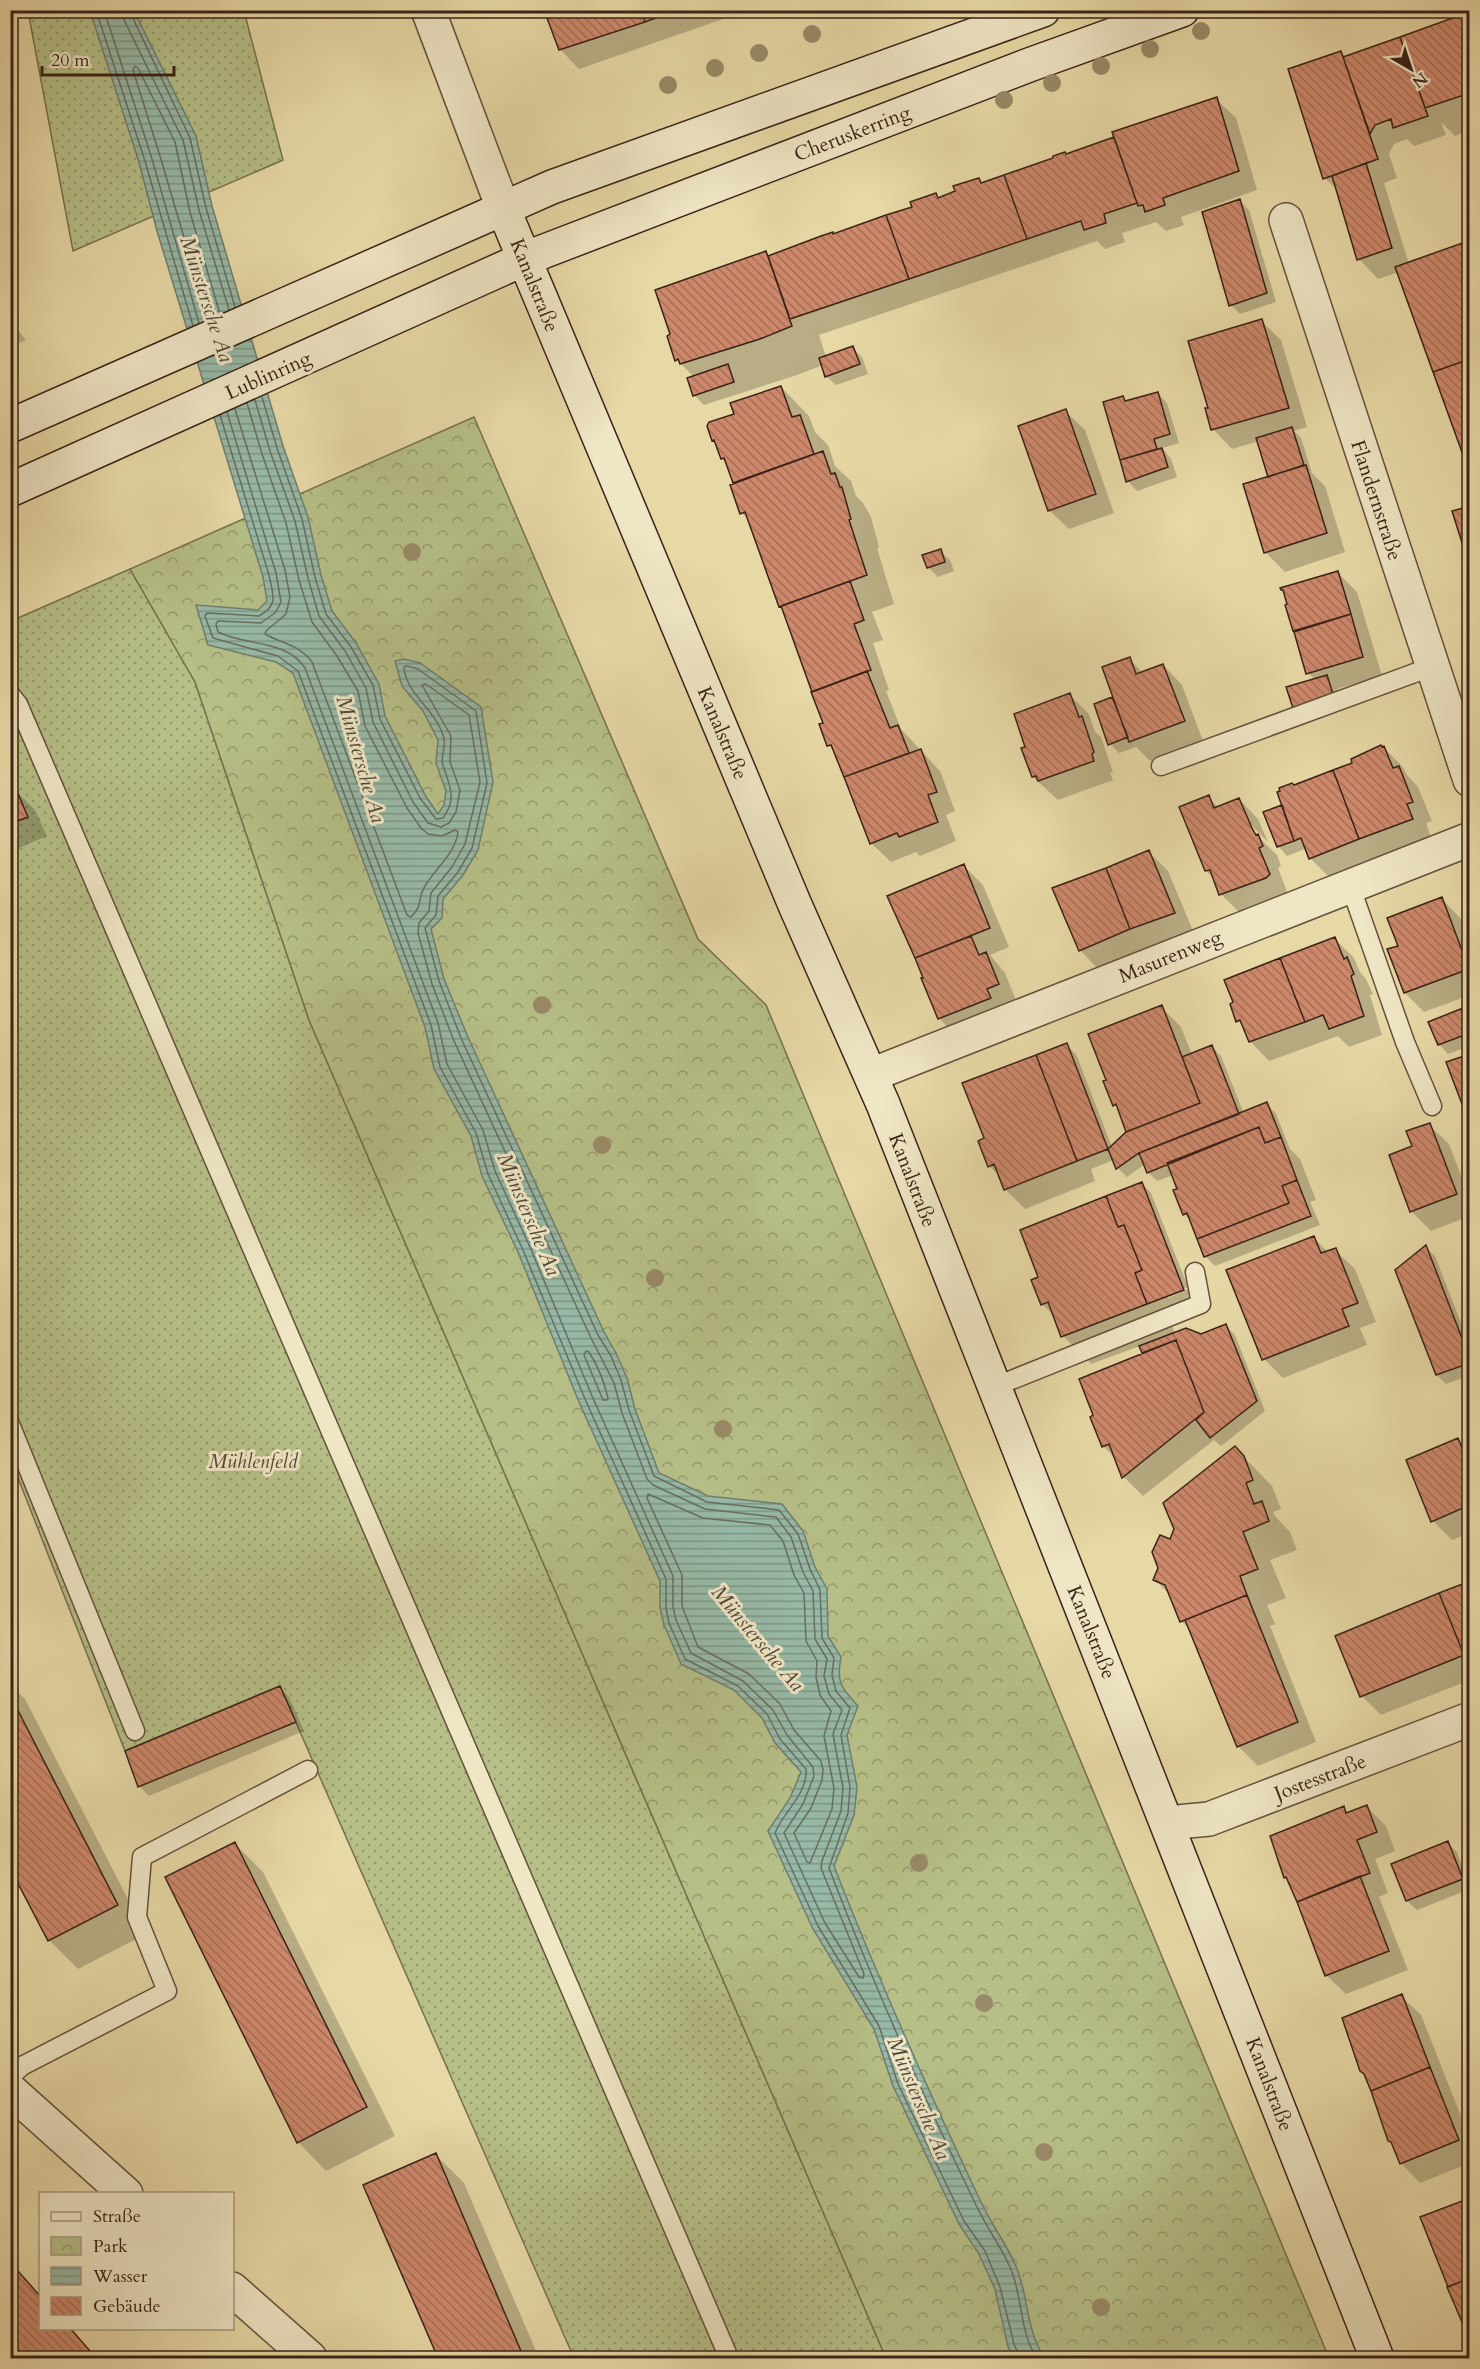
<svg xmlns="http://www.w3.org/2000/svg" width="1480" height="2369" viewBox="0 0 1480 2369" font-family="Cardo,serif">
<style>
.grass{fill:url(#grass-dots);stroke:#787050;stroke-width:1.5}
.park{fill:url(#park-crowns);stroke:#787050;stroke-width:1.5}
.water{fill:url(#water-rules);stroke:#727d6e;stroke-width:1.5}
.shadow{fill:#0003}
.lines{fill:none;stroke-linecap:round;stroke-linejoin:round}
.shore{stroke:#686e60;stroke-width:1.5}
.building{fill:url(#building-back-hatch);stroke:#3a2218;stroke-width:1.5}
.lane-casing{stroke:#65503c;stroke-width:21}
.street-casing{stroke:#65503c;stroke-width:36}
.secondary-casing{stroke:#3a2218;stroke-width:36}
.lane{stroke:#efe6c5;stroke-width:18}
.street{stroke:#efe6c5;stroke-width:33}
.secondary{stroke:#efe6c5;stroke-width:33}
.tree{fill:#998a67}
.labels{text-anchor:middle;stroke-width:6;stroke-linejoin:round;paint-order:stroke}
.street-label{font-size:20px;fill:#3a2218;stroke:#efe6c5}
.park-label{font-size:20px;font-style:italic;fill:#594934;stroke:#efe6c5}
.water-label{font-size:21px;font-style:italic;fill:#51483c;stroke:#efe6c5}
</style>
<defs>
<pattern id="grass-dots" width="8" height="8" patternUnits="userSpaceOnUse" patternTransform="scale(1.5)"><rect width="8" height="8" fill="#b6bf87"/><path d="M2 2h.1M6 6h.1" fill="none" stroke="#959b6d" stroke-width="1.8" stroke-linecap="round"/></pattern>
<pattern id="park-crowns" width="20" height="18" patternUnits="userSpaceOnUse" patternTransform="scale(1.5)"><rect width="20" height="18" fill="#b6bf87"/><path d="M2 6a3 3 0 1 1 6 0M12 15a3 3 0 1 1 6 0" fill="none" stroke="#959b6d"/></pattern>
<pattern id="water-rules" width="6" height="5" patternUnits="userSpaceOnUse" patternTransform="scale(1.5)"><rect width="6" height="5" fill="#97baa8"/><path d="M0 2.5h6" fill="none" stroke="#7c9788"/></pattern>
<pattern id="building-back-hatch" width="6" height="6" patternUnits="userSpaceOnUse" patternTransform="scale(1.5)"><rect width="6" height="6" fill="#cd886b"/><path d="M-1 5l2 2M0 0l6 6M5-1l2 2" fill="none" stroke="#a76f57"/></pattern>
</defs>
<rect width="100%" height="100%" fill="#e7d9a6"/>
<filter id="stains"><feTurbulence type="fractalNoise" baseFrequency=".00333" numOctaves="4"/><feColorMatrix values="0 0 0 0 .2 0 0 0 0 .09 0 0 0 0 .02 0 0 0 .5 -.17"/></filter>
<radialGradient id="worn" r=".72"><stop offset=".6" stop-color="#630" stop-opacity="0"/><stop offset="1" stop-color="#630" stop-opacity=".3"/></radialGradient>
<path class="grass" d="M28,11H244L283,160L73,251Z
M130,569L195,682L309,1020L886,2358H574L280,1686L125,1751L11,1460V621Z"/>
<path class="park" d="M474,417L698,939L766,1005L1329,2358H886L309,1020L195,682L130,569Z"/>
<path class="water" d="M90,11H134L196,136L212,206L283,446L308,517L321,575L332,611L356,643L379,684L385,716L425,795L438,814L444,805L446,791L436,763L438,740L423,711L402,686L395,661L404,659L420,663L481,707L493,782L478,850L463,875L443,899L442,918L431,929L444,979L467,1035L604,1332L616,1353L627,1378L635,1409L659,1473L708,1496L782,1504L803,1531L815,1567L827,1589L828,1636L841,1657C836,1683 841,1687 858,1706L847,1735L857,1787L854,1815L834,1866C878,1979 928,2090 980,2200C990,2222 1005,2242 1015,2264C1029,2294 1025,2330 1045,2358H1015L1008,2347L995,2289L979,2254L959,2224L893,2086L874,2029L813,1929L768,1831L790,1798L801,1772L775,1743L762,1718L734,1690L681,1664L664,1625L660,1608V1581L579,1402L518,1252L482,1176L471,1136L434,1069L425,1027L293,673L276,662L208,645L196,605L258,610L267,601L263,577L157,231L139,162Z"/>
<path class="shadow" d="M545,10H749L579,69L560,49Z
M1469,14L1470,131L1455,136L1441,122L1446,135L1414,146L1407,139L1394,144L1389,154L1397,178L1384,183L1409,264L1468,243L1470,244V467L1399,272L1378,279L1359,259L1338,191L1325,178L1341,52L1346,58Z
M1216,99L1236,118L1257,190L1181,217L1184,225L1166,231L1156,222L1122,233L1125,242L1105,249L1097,241L819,335L826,357L853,348L862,357L868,374L836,385L826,376L823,365L797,375L704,405L694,395V377L677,360L766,253L770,257L914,208L936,194L940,199L978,179L983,184L1066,156Z
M1240,201L1249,210L1276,302L1240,314L1231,305Z
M10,315L18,330L26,340L10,347Z
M1261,321L1281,340L1307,427L1294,431L1301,438L1312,473L1325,486L1345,552L1285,572L1265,552L1271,477L1259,441L1232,449L1213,429L1210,409Z
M781,387L809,416L815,432L828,445L835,466L851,481L856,496L863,503L871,517L879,547L877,548L894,604L872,612L883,640L873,643L889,690L886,691L901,729L940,771L955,811L946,815L956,841L920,856L916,852L891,862L871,843L836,753L829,745L825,724L784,610L780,606L750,522L742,513L728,465L722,458L736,415Z
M1158,393L1167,403L1179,443L1162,448L1171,459L1177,477L1137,491L1128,481L1105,403L1123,398L1127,402Z
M1065,411L1085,430L1114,513L1069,529L1049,510Z
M940,551L950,560L954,571L938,577L928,567Z
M1338,573L1357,592L1382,676L1337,689L1341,703L1308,673L1287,606Z
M1129,659L1143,673L1163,665L1182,685L1203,741L1150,761L1136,747L1119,753L1110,744L1112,698L1117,703Z
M1070,695L1089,714L1095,732L1101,737L1113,772L1110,773L1113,780L1058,800L1033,777L1023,749L1027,748Z
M1384,748L1403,767L1407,775L1418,787L1432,821L1426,823L1431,838L1330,878L1311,859L1305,849L1287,856L1278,846L1283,806L1294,787L1354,763Z
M16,791L35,810L47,836L10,852V793Z
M1208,797L1219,808L1239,799L1258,819L1268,842L1248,822L1245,824L1277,855L1281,866L1278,868L1288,894L1240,913L1221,894L1215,879L1206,871Z
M1148,851L1168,871L1194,933L1099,970L1080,950Z
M964,866L983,885L1009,947L990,955L1005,973L1017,1003L958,1038L939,1018L925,978L889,897Z
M1442,899L1461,919L1470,941V995L1424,1012L1405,993L1400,947Z
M1335,939L1354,958L1360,972L1366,979L1373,994L1370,995L1382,1035L1349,1047L1338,1036L1269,1061L1250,1041L1245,1028L1238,1021Z
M1161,1007L1181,1027L1192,1055L1212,1047L1221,1056L1244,1114L1267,1104L1276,1114L1290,1149L1300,1159L1316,1200L1310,1202L1320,1225L1215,1266L1206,1257L1192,1222L1184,1214L1179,1190L1173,1175L1157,1181L1148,1172L1145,1164L1127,1177L1118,1168L1114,1160L1091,1169L1095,1181L1025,1209L1005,1189L1001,1177L989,1166L985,1139L1066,1045L1076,1054L1112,1147L1128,1132L1119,1110L1115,1105Z
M1462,1010L1470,1017V1046L1448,1054L1439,1044Z
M1429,1125L1449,1144L1470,1199V1216L1431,1231L1411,1211L1414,1147Z
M1142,1184L1151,1193L1188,1287L1168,1294V1298L1189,1289L1193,1299L1166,1309L1175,1334L1201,1336L1226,1326L1235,1335L1265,1411L1221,1446L1214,1440L1143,1496L1124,1477L1117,1460L1103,1446L1144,1354L1140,1346L1091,1364L1063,1336L1055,1317L1042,1304L1040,1278Z
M1313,1237L1328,1252L1335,1250L1355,1269L1376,1322L1360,1328L1367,1345L1283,1378L1264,1359Z
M1425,1247L1435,1256L1470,1346V1375L1446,1384L1437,1375Z
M1457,1439L1470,1452V1533L1452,1540L1433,1521Z
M1235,1448L1272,1486L1281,1509L1273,1512L1275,1516L1290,1532L1297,1550L1270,1560L1286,1598L1267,1605L1275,1624L1270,1626L1316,1742L1258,1766L1238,1746L1192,1631L1181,1621L1171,1596L1155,1580L1170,1541Z
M1470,1583V1680L1381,1715L1362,1696Z
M10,1685L25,1699L146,1934L78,1969L49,1940L10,1865Z
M279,1687L289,1697L304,1731L149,1796L139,1786Z
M1366,1806L1386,1826L1395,1851L1375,1859L1388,1893L1379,1897L1408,1970L1346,1994L1326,1975L1290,1881L1286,1877L1343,1808L1348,1813Z
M1447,1843L1457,1852L1470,1889L1417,1910L1407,1901L1393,1865Z
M235,1844L263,1872L395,2136L326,2171L298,2142Z
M1401,1996L1421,2015L1470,2139V2163L1420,2183L1401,2163L1394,2145L1389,2140Z
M436,2155L464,2183L539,2358H439L365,2185Z
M10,2263L40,2297V2328H69L96,2358H28L10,2339Z"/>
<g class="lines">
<path class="shore" d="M96,10L145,161L193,326
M104,10L152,159L199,323
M122,10L123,18L183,140L199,210L229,310
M129,10L190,138L206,208L235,307
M208,319L160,156L133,70L135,66L138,68L175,142L190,212L220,314
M262,397L277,448L302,519L315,577L326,614L351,647L373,685L380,719L420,798L436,819L443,818C457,800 450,785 443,766C440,757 446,748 444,739C438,711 406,695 404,667L407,666L418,669L476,711L487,783L472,848L458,872L438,896L436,915L425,928L439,981L461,1038L598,1335L611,1356L621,1380L629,1410L654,1476L707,1502L779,1510L798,1534L810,1569L820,1590L822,1638L834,1658L832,1675L836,1691L850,1708L841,1735L850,1787L848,1813L829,1868C872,1981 922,2094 975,2203C985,2225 1000,2245 1010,2267C1023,2296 1019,2332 1037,2358
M235,409L285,570L290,597L286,614L266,631L265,634C282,644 299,644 312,662L407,915L411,917C425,902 416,901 424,888C434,869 455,855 458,832L455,830L442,836L428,834L421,828L407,808L365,726L358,691L337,656L312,622L299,580L286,523L262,454L247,403
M227,412L276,573L281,602L276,612L261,623L218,621L216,624L218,632C245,646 286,639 305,668L438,1023L447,1064L483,1130L495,1171L530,1247L592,1396L673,1576V1607L676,1620L691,1653L743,1681L773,1710L787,1735L813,1767L814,1776L803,1804L784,1833L825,1923L859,1977L863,1978L864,1974L821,1868L822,1861L841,1811L843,1788L833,1734L842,1710L829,1694L824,1676L827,1659L815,1639L813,1591L803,1572L791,1537L776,1517L705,1509L653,1485L647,1479L622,1413L614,1383L591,1338L454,1041L432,984L418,933L419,923L429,911L431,893L452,867L465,844L480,782L469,715L426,684L422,685L451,736L450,762L460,790L456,812L449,823L441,827L428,823L413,802L373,722L366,688L345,651L319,616L308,578L295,521L270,451L255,400
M220,415L269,575C273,595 279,605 259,616L207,613L205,616L213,638L278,656L298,671L431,1025L440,1067L476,1133L488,1174L523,1250L585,1399L666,1579V1608L669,1623L685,1659L738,1686L767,1714L780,1739L806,1769C808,1794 783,1812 775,1833L818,1926L879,2026L898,2084L964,2221L985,2251L1000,2287L1014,2344L1020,2358
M586,1351L589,1352C598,1366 604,1381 608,1398L607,1400H603L584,1355Z
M648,1494L703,1518L770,1525L783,1541L794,1575L804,1593L806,1641L817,1661L816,1677L820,1695L831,1711L824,1736L834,1788L832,1809L810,1863L807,1862L794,1833L811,1808L822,1780L823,1770L821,1761L794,1730L780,1704L749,1674L698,1647L682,1606V1575L647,1498Z"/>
</g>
<path class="building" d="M544,10H641L645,22L559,50Z
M641,10H677L645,22Z
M1469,12L1470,93L1425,108L1400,37Z
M1400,37L1428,116L1393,128L1391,119L1375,125L1370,134L1343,57Z
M1341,51L1378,159L1323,179L1288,69Z
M1217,97L1239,171L1163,198L1165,205L1145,212L1143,205L1138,206L1112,132Z
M1114,137L1137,203L1104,214L1106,223L1084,230L1081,221L1027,239L1004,175L1053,158V156L1065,152L1066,154Z
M1366,163L1392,248L1357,260L1332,176Z
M1004,175L1027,239L909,279L886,215L912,207L910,202L936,193L938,198L955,191L953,186L979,178L981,183Z
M1240,199L1267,293L1229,306L1202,212Z
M886,215L909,279L790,319L768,256L821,236L833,232V234Z
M1468,241L1470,359L1433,372L1395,267Z
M766,251L792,326L760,339L680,364L678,359L675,361L667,336L670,334L655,290Z
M1262,319L1289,408L1211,430L1205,408H1208L1188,341Z
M853,346L860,364L825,377L819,358Z
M1470,359V465L1467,466L1433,372Z
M728,364L734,382L693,396L687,378Z
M781,386L792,417L800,415L814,454L733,483L724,458L721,459L714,440L712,441L707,426L709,422L734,414L730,403Z
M1158,392L1170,434L1154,439L1157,449L1120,460L1103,402L1123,396L1125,401Z
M1066,409L1096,494L1048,511L1018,426Z
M1292,427L1304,465L1268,477L1256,438Z
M1162,448L1168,467L1126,482L1120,460Z
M823,451L831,474L835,473L840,487H842L851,519L849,520L867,575L779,607L745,512L740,514L730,485Z
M1306,465L1327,533L1264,553L1243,484Z
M1470,506V568L1452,511Z
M941,549L945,562L927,568L922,555Z
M1338,571L1351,614L1293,631L1285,605L1287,604L1283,590H1281L1280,588Z
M850,581L864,620L854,624L871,670L812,692L781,606Z
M1351,614L1363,657L1306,674L1294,632Z
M1130,657L1136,674L1163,664L1185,721L1129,742L1102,667Z
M867,671L890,728L898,725L909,753L844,777L831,745L827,746L819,724L823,723L811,692Z
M1327,675L1333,694L1293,708L1286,687Z
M1070,693L1079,717L1082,716L1094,752L1092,754L1094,761L1038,781L1036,776L1032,777L1021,748L1025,747L1014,714Z
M1112,697L1128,737L1108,745L1094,704Z
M1381,745L1382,747L1384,746L1393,768L1399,766L1413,802L1407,804L1413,819L1359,839L1333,770L1352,763L1351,759Z
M921,749L937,792L928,795L938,822L899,837L897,833L870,844L844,777Z
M1333,770L1359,839L1309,859L1301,838L1294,841L1277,792L1280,791L1279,788L1292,783L1294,785Z
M16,789L28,817L10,824V791Z
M1209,795L1214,808L1239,798L1252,828L1256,835L1258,834L1263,846L1259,848L1270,874L1266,878L1219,895L1210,870L1205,871L1179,807Z
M1282,805L1294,841L1277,847L1263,812Z
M1149,850L1175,913L1130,929L1106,868Z
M964,864L990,928L915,958L887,896Z
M1106,868L1130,929L1079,951L1052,888Z
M1442,897L1469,969L1404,993L1387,949L1398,946L1387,918Z
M971,936L979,955L986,952L999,984L987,989L991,998L938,1019L921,978H923L915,958Z
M1335,937L1344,959L1347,957L1354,974L1351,976L1364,1016L1329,1029L1323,1015L1305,1022L1280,958Z
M1280,958L1305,1022L1249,1042L1240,1020L1236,1022L1230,1004L1233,1002L1224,980Z
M1162,1005L1200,1103L1126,1132L1116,1104L1113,1106L1103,1081L1106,1080L1088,1034Z
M1463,1008L1470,1025V1033L1438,1045L1428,1022Z
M1067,1043L1108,1149L1077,1161L1036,1055Z
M1212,1045L1239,1114L1139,1153L1116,1169L1108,1149L1126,1132L1200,1103L1182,1057Z
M1470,1054V1125L1446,1062Z
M1036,1055L1077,1161L1004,1190L994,1164L988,1167L978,1141L984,1138L962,1083Z
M1267,1102L1281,1137L1265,1143L1259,1127L1147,1173L1139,1153Z
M1430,1123L1457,1194L1410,1212L1389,1155L1412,1146L1406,1131Z
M1259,1127L1265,1143L1281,1137L1297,1180L1282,1186L1289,1203L1197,1239L1187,1213L1183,1215L1173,1190L1177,1189L1167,1163Z
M1297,1180L1311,1216L1204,1257L1197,1239L1289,1203L1282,1186Z
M1142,1182L1184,1290L1147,1304L1135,1273L1142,1270L1124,1225L1118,1227L1106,1196Z
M1106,1196L1118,1227L1124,1225L1142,1270L1135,1273L1147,1304L1061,1337L1048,1302L1041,1305L1031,1280L1038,1277L1020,1230Z
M1314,1236L1321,1253L1336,1248L1358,1303L1342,1309L1349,1326L1262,1360L1226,1270Z
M1426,1245L1470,1359V1363L1436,1375L1395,1270Z
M1226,1324L1257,1401L1210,1438L1196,1420L1204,1412L1176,1340L1142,1353L1139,1346L1186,1328L1201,1334Z
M1176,1340L1204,1412L1122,1478L1109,1444L1102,1447L1090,1417L1093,1415L1079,1379Z
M1458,1438L1470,1467V1505L1431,1522L1406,1460Z
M1235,1446L1244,1456L1253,1480L1246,1483L1254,1504L1262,1501L1269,1521L1243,1532L1258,1569L1240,1576L1247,1595L1180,1622L1165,1585L1153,1580L1158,1568L1152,1552L1160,1535L1170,1539L1174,1529L1163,1503Z
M1470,1581V1652L1464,1655L1439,1593Z
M1439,1593L1464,1655L1360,1697L1335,1636Z
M1247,1595L1298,1722L1237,1747L1185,1620Z
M280,1686L296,1722L138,1787L125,1751Z
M10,1695L118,1905L48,1941L10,1868Z
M1367,1805L1377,1832L1357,1840L1370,1873L1297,1902L1286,1877L1284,1878L1270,1836L1344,1806L1346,1813Z
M1448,1841L1463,1879L1406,1901L1391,1864Z
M235,1842L367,2107L297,2143L165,1877Z
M1360,1876L1389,1951L1325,1976L1297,1902Z
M1402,1994L1430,2067L1371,2091L1364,2074L1360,2071L1342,2018Z
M1430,2067L1459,2140L1400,2164L1391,2142L1388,2141L1371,2091Z
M436,2153L524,2358H438L363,2185Z
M1470,2198V2278L1448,2287L1420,2217Z
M10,2262L40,2296V2328H70L96,2358H26L10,2341Z
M1470,2278V2341L1447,2287Z"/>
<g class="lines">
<g class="lane-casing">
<path id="lane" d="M10,694L18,704L729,2358
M1161,766L1431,667
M1350,885L1405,1042L1432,1106
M994,1387L1201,1304L1195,1272
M10,1424L135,1731
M10,2077L22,2066L167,1991L137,1917L142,1857L308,1770"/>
</g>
<g class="street-casing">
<path id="street" d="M428,10L503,208
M1286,220L1470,780
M871,1075L1470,839
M1167,1823L1209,1819L1470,1719
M10,2090L126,2194
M232,2289L310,2358"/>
</g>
<g class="secondary-casing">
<path id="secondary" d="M503,208L795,905L883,1104L1377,2358
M10,426L552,187L1043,10
M10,490L524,259L1029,65L1182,10"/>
</g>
<use href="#lane" class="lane"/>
<use href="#street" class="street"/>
<use href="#secondary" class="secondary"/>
</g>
<g class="tree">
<circle cx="1201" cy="31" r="9"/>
<circle cx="812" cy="34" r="9"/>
<circle cx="1150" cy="49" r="9"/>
<circle cx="759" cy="53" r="9"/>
<circle cx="1101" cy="66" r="9"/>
<circle cx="715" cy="68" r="9"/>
<circle cx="1052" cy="83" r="9"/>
<circle cx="668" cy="85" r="9"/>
<circle cx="1004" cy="100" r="9"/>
<circle cx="412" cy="552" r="9"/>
<circle cx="542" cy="1005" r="9"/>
<circle cx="602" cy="1145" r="9"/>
<circle cx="655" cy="1278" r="9"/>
<circle cx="723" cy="1429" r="9"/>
<circle cx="919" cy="1863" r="9"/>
<circle cx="984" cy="2003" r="9"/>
<circle cx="1044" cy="2152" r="9"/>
<circle cx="1101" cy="2307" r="9"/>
</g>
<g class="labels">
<g class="street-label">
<text transform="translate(852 133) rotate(-21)" y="7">Cheruskerring</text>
<text transform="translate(535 285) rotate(68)" y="7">Kanalstraße</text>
<text transform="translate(268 375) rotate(-24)" y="7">Lublinring</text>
<text transform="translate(1377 500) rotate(72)" y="7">Flandernstraße</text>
<text transform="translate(723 733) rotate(67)" y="7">Kanalstraße</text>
<text transform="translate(1170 956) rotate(-22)" y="7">Masurenweg</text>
<text transform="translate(913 1180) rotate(69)" y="7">Kanalstraße</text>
<text transform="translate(1092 1632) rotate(68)" y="7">Kanalstraße</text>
<text transform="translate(1320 1777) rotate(-21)" y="7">Jostesstraße</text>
<text transform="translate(1270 2084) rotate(69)" y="7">Kanalstraße</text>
</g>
<g class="park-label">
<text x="253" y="1468">Mühlenfeld</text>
</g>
<g class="water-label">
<text transform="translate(207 299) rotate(72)" y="7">Münstersche Aa</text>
<text transform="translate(361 759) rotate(74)" y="7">Münstersche Aa</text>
<text transform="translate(529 1214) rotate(67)" y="7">Münstersche Aa</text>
<text transform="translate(758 1638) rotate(50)" y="7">Münstersche Aa</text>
<text transform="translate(919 2098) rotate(67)" y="7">Münstersche Aa</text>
</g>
</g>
<rect width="1480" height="2369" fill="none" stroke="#e7d9a6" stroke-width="36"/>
<rect x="12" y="12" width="1456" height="2345" fill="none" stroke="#3a2218" stroke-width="3"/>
<rect x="18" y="18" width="1444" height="2333" fill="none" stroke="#3a2218" stroke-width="1.5"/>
<rect x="39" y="2192" width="195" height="138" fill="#efe6c5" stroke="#a79880" stroke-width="1.5"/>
<rect x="51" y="2212" width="30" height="9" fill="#efe6c5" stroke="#a79880" stroke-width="1.5"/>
<text x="93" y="2222" font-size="18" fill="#3a2218">Straße</text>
<rect x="51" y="2237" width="30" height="18" fill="url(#park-crowns)" stroke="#a79880" stroke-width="1.5"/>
<text x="93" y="2252" font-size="18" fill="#3a2218">Park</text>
<rect x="51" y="2267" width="30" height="18" fill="url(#water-rules)" stroke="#a79880" stroke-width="1.5"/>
<text x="93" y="2282" font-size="18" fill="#3a2218">Wasser</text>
<rect x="51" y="2297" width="30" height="18" fill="url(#building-back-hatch)" stroke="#a79880" stroke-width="1.5"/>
<text x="93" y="2312" font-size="18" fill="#3a2218">Gebäude</text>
<g transform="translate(1411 69) rotate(141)" stroke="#efe6c5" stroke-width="4.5" paint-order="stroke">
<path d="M0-4.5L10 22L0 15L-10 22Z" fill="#3a2218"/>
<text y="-9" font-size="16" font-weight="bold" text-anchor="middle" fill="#3a2218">N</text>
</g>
<path d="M42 66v9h132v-9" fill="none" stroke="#3a2218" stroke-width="3"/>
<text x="51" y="66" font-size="18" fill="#3a2218" stroke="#efe6c5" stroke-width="4.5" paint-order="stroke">20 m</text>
<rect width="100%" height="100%" filter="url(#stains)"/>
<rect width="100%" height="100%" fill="url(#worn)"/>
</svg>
